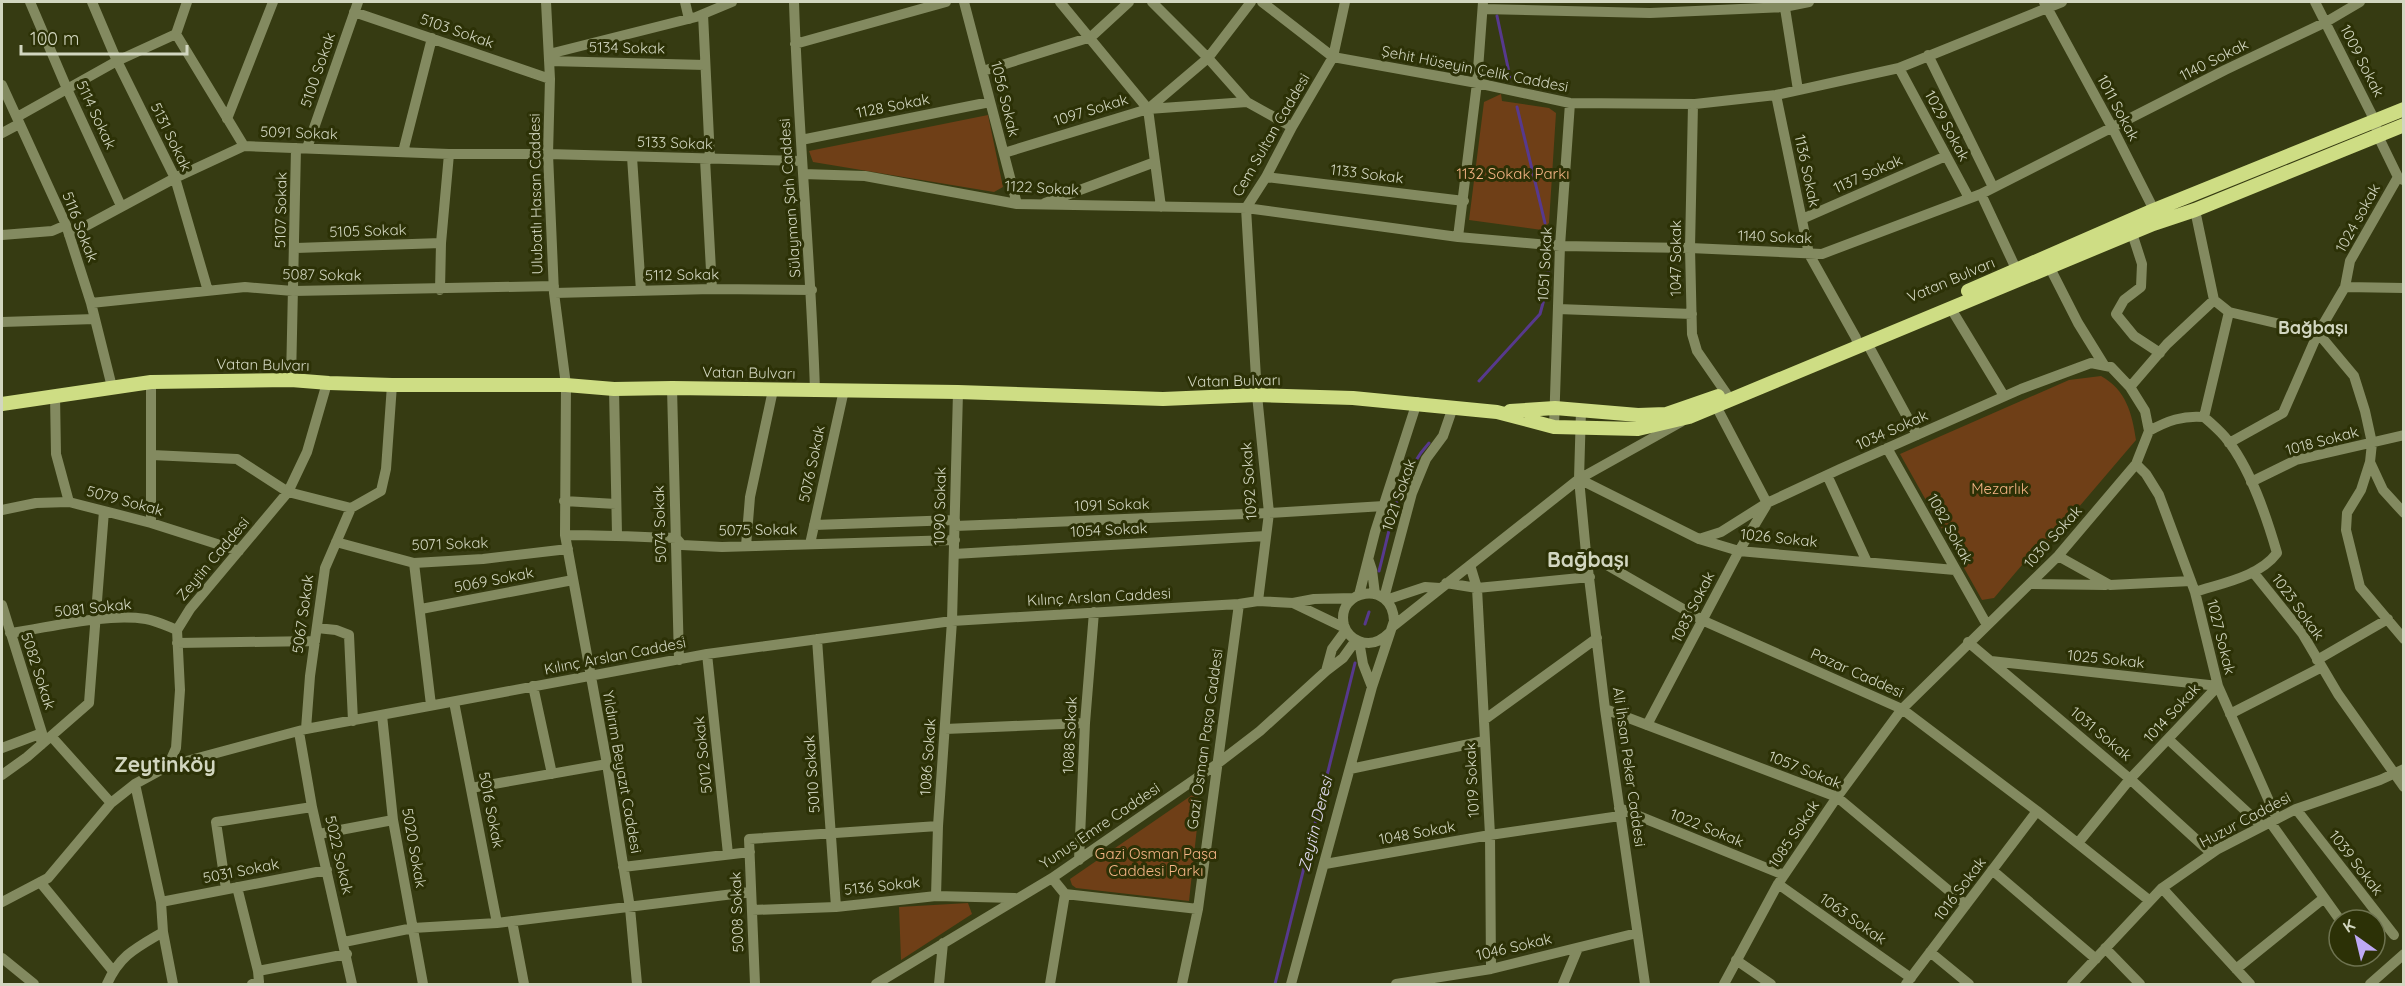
<svg xmlns="http://www.w3.org/2000/svg" width="2405" height="986" viewBox="0 0 2405 986" font-family="Quicksand,sans-serif">
<style>
.green{fill:#6f3f17}
.lines{fill:none;stroke-linecap:round;stroke-linejoin:round}
.stream{stroke:#57398d;stroke-width:3}
.minor{stroke:#838a60;stroke-width:10}
.major{stroke:#cedd84;stroke-width:14}
.labels{text-anchor:middle;stroke-width:6;stroke-linejoin:round;paint-order:stroke}
.street-label{font-size:15px;fill:#d2d6c0;stroke:#2c3106}
.park-label{font-size:15px;fill:#f6b586;stroke:#2c3106}
.water-label{font-size:16px;font-style:italic;fill:#e4dff6;stroke:#2c3106}
.quarter-label{font-size:18px;font-weight:bold;fill:#d2d6c0;stroke:#2c3106}
.district-label{font-size:21px;font-weight:bold;fill:#d2d6c0;stroke:#2c3106}
</style>
<rect width="100%" height="100%" fill="#363b12"/>
<path class="green" d="M1501,94L1502,101L1549,108L1556,113L1549,223L1542,230L1469,220L1484,102Z
M988,115L1003,187L994,192L813,162L809,151Z
M2101,376C2126,390 2132,413 2136,440L2049,542L2022,565L1994,598L1982,600L1900,454L2069,380Z
M1195,793L1200,800L1189,901L1076,888L1072,885L1070,879Z
M968,903L972,914L901,960L899,907Z"/>
<g class="lines">
<path class="stream" d="M1497,16L1510,77
M1517,107L1545,223
M1479,381L1540,314L1546,292L1549,264
M1379,571C1391,526 1397,478 1429,443
M1365,624L1369,612
M1275,984L1355,663"/>
<path class="minor" d="M30,2L68,91L121,206
M92,2L117,61L175,178L208,291
M546,2L550,79L548,154L554,293L566,385L565,535L607,764L630,908L637,984
M685,2L689,19
M794,2C798,132 811,261 815,391
M964,2L1017,204
M1060,2L1148,109L1161,207
M1152,2L1208,58L1247,102L1292,127
M1262,2L1333,57L1477,83L1570,103L1695,104L1776,95L1899,68L2062,2
M1784,2L1798,90
M2044,2L2113,129L2154,210V217
M2315,2L2375,121L2378,136L2398,177L2403,180
M1483,9L1650,13L1784,7L1809,2
M354,12L550,79
M703,14L710,159
M176,34L244,146
M176,34L187,2
M795,44L946,2
M549,54L696,17L732,2
M1928,55L1993,187
M549,61L705,65
M1899,68L1969,198
M983,71L1091,37L1129,2
M2,85L66,225L91,303L112,387
M1776,95L1809,254L1856,338L1858,347
M1693,104L1690,248L1692,334L1697,351L1726,393L1728,401
M1148,109L1247,102
M17,117L117,61L176,34
M227,119L273,2
M2,133L19,124
M801,140L990,102
M307,148L358,2
M403,152L432,38
M1004,153L1148,109L1208,58L1251,2
M632,157L641,291
M705,159L712,289
M803,174L865,176L1017,204L1246,208L1458,237L1560,246L1690,248L1822,254L1981,194L2225,70L2326,22L2360,2
M1266,177L1464,201
M1981,194L2017,271L2016,276
M1045,203L1155,162
M2195,210L2214,300L2229,312L2318,333L2354,376L2365,411L2372,443L2370,462L2361,490L2347,513L2346,530L2360,587L2404,639
M1802,219L1946,156
M2132,233L2142,264L2141,287L2124,300L2116,314L2134,336L2160,353
M2,235L52,231L66,225
M69,235L175,178L244,146L449,154H548L801,161
M1458,237L1477,83L1483,2
M296,248L441,243
M2050,268L2078,323L2104,365
M2345,287L2404,288
M440,290L441,243L449,154
M554,293L712,289L812,290
M91,303L245,287L293,291L554,286
M1950,307L2004,396
M1558,309L1692,314
M2,322L95,319
M1867,343L1917,435
M291,380L296,148
M2130,387L2167,344L2214,300
M672,388L679,660
M614,389L617,534
M55,395L56,454L69,502
M1716,406L1767,503
M1581,410L1579,479L1586,553L1605,709L1645,984
M2204,417L2229,312
M1554,427L1560,246L1570,103
M2149,431C2167,421 2183,415 2204,417C2211,423 2219,430 2225,437C2250,467 2266,515 2277,553C2259,577 2222,583 2195,592
M2229,443L2283,413L2318,333L2345,287L2350,261L2398,177
M1887,448L1987,625
M152,455L237,459L288,492L351,508
M2370,462L2383,490L2404,513
M2136,464L2146,474L2159,495L2195,592L2218,686L2277,819
M1827,475L1867,562
M1579,479L1699,539L1739,551L1955,570
M2251,482L2296,460L2404,435
M564,501L616,504
M351,508L381,491L386,469L392,385
M2,510L36,503L69,502L151,523L239,551
M151,523V382
M814,525L955,520
M955,526L1269,513L1384,506
M565,535C602,535 639,537 676,538L682,545L722,547L955,540
M1699,539L1721,532L1767,503L1840,469L2021,389L2091,363L2111,367L2130,387L2145,411L2149,431L2136,464L2058,556L1902,709L1837,797L1778,884L1724,984
M336,542L414,563L483,559L568,549
M810,544L844,390
M746,546L750,497L773,390
M1586,553L1704,621L1902,709L2037,811L2150,901
M954,554L1266,536
M2058,556L2110,585L2191,581
M1369,561L1372,570L1375,594
M414,563L431,705
M1470,565L1477,588L1490,835L1491,969
M2253,572L2302,633L2338,694L2404,787
M1446,583L1477,588L1590,577
M2031,584L2106,585
M1359,595L1375,532L1417,402
M1384,598L1412,493L1426,459L1443,436L1453,407
M1386,600L1425,587L1440,588
M1258,601L1269,513L1257,395L1246,208L1266,177L1292,127L1333,57L1345,2
M1293,603L1345,628
M2,605L42,733L41,745
M421,609L573,580
M1392,627L1579,479L1681,422
M317,628L336,630L349,635L353,721
M10,633C52,627 105,613 146,619C157,621 167,626 177,630
M817,639L836,907
M1359,641L1363,664L1372,687
M1968,642L2130,779L2211,853
M177,643L315,641
M707,654L728,854
M2317,660L2388,619
M1991,661L2218,686
M1326,671L1332,649L1346,630
M533,686L552,774
M454,702L497,923
M1605,709L1837,797L1966,905
M2230,714L2322,667
M382,715L393,820L423,984
M1484,720L1597,638
M1647,725L1739,551L1766,506
M306,729L310,676L325,568L351,508
M945,729L1085,723
M299,732L312,807L352,984
M51,736L111,803
M2168,739L2262,826
M2,748L42,733
M168,766L176,748L180,690L177,630L190,609L288,492L307,452L327,383
M1350,769L1484,741
M2,775L27,757L89,703L104,511
M135,784L161,902L163,932L173,984
M471,788L607,764
M1619,808L1784,875
M2296,809L2394,935
M2270,822L2340,920
M319,834L393,820
M2078,843L2130,779L2218,686
M1079,860L1085,723L1094,612
M1325,864L1490,835L1620,816
M623,867L750,852
M1992,870L2096,959
M40,882L113,971
M1778,884L1911,978
M237,887L258,971L259,982L252,984
M2162,888L2250,984
M226,889L216,822L312,807
M1065,894L1198,909
M936,896L938,826L952,621L958,392
M2,902L48,878L111,803L135,784L168,766L306,729L707,654L952,621L1239,604L1258,601L1293,603L1314,599L1353,598
M161,902L327,870
M752,910L836,907L936,896L1015,898
M512,921L524,984
M344,942L413,928L497,923L750,892
M2105,948L2140,984
M1930,952L1969,984
M2,958L34,984
M1736,960L1771,984
M2236,969L2324,898
M258,971L347,954
M107,984C120,955 136,948 163,932
M755,984L749,839L938,826
M876,984L1052,878L1217,764L1260,731L1326,671L1343,658L1356,640
M939,984L943,943
M1050,984L1065,894L1052,878
M1182,984L1198,909L1239,604
M1291,984L1372,687L1394,621C1393,579 1335,589 1344,625C1346,632 1352,639 1359,641C1371,646 1381,641 1389,633
M1396,984L1491,969L1637,933
M1563,984L1578,948
M1906,984L2037,811
M2072,984L2162,888L2218,849L2296,809L2380,780L2404,769
M2370,984L2404,954"/>
<path class="major" d="M1968,291L2154,210L2404,109
M2,404L151,382L291,380L329,383L392,385H566L614,389L672,388L958,392L1163,399L1257,395L1353,398L1497,412L1554,427L1638,429L1689,417L2153,224L2195,210L2404,125
M1510,411L1555,408L1638,415L1666,414L1718,396"/>
</g>
<g class="labels">
<g class="street-label">
<text transform="translate(457 31) rotate(19)" y="5">5103 Sokak</text>
<text transform="translate(627 48) rotate(1)" y="5">5134 Sokak</text>
<text transform="translate(2214 60) rotate(-27)" y="5">1140 Sokak</text>
<text transform="translate(2362 61) rotate(63)" y="5">1009 Sokak</text>
<text transform="translate(1475 69) rotate(11)" y="5">Şehit Hüseyin Çelik Caddesi</text>
<text transform="translate(318 70) rotate(-71)" y="5">5100 Sokak</text>
<text transform="translate(1005 99) rotate(76)" y="5">1056 Sokak</text>
<text transform="translate(893 106) rotate(-11)" y="5">1128 Sokak</text>
<text transform="translate(2118 108) rotate(62)" y="5">1011 Sokak</text>
<text transform="translate(1091 110) rotate(-17)" y="5">1097 Sokak</text>
<text transform="translate(96 115) rotate(65)" y="5">5114 Sokak</text>
<text transform="translate(1947 126) rotate(62)" y="5">1029 Sokak</text>
<text transform="translate(299 133) rotate(2)" y="5">5091 Sokak</text>
<text transform="translate(1271 135) rotate(-60)" y="5">Cem Sultan Caddesi</text>
<text transform="translate(171 137) rotate(64)" y="5">5131 Sokak</text>
<text transform="translate(675 143) rotate(2)" y="5">5133 Sokak</text>
<text transform="translate(1807 171) rotate(78)" y="5">1136 Sokak</text>
<text transform="translate(1367 174) rotate(7)" y="5">1133 Sokak</text>
<text transform="translate(1868 174) rotate(-24)" y="5">1137 Sokak</text>
<text transform="translate(1042 188) rotate(3)" y="5">1122 Sokak</text>
<text transform="translate(536 194) rotate(-91)" y="5">Ulubatlı Hasan Caddesi</text>
<text transform="translate(790 198) rotate(-94)" y="5">Sülayman Şah Caddesi</text>
<text transform="translate(281 210) rotate(-89)" y="5">5107 Sokak</text>
<text transform="translate(2358 218) rotate(-61)" y="5">1024 sokak</text>
<text transform="translate(80 227) rotate(69)" y="5">5116 Sokak</text>
<text transform="translate(368 231) rotate(-2)" y="5">5105 Sokak</text>
<text transform="translate(1775 237) rotate(2)" y="5">1140 Sokak</text>
<text transform="translate(1676 258) rotate(-90)" y="5">1047 Sokak</text>
<text transform="translate(1545 264) rotate(-87)" y="5">1051 Sokak</text>
<text transform="translate(322 275) rotate(1)" y="5">5087 Sokak</text>
<text transform="translate(682 275) rotate(-1)" y="5">5112 Sokak</text>
<text transform="translate(1951 280) rotate(-23)" y="5">Vatan Bulvarı</text>
<text transform="translate(263 365) rotate(1)" y="5">Vatan Bulvarı</text>
<text transform="translate(749 373) rotate(1)" y="5">Vatan Bulvarı</text>
<text transform="translate(1234 381) rotate(-1)" y="5">Vatan Bulvarı</text>
<text transform="translate(1892 430) rotate(-24)" y="5">1034 Sokak</text>
<text transform="translate(2322 441) rotate(-15)" y="5">1018 Sokak</text>
<text transform="translate(812 464) rotate(-78)" y="5">5076 Sokak</text>
<text transform="translate(1249 481) rotate(-94)" y="5">1092 Sokak</text>
<text transform="translate(1399 495) rotate(-71)" y="5">1021 Sokak</text>
<text transform="translate(125 501) rotate(15)" y="5">5079 Sokak</text>
<text transform="translate(1112 505) rotate(-2)" y="5">1091 Sokak</text>
<text transform="translate(940 506) rotate(-89)" y="5">1090 Sokak</text>
<text transform="translate(660 524) rotate(-92)" y="5">5074 Sokak</text>
<text transform="translate(1950 529) rotate(61)" y="5">1082 Sokak</text>
<text transform="translate(758 530) rotate(-1)" y="5">5075 Sokak</text>
<text transform="translate(1109 530) rotate(-3)" y="5">1054 Sokak</text>
<text transform="translate(2053 537) rotate(-48)" y="5">1030 Sokak</text>
<text transform="translate(1779 538) rotate(6)" y="5">1026 Sokak</text>
<text transform="translate(450 544) rotate(-2)" y="5">5071 Sokak</text>
<text transform="translate(213 559) rotate(-50)" y="5">Zeytin Caddesi</text>
<text transform="translate(494 580) rotate(-11)" y="5">5069 Sokak</text>
<text transform="translate(1099 597) rotate(-3)" y="5">Kılınç Arslan Caddesi</text>
<text transform="translate(1693 607) rotate(-63)" y="5">1083 Sokak</text>
<text transform="translate(2298 607) rotate(54)" y="5">1023 Sokak</text>
<text transform="translate(93 608) rotate(-6)" y="5">5081 Sokak</text>
<text transform="translate(303 614) rotate(-82)" y="5">5067 Sokak</text>
<text transform="translate(2221 637) rotate(76)" y="5">1027 Sokak</text>
<text transform="translate(615 656) rotate(-11)" y="5">Kılınç Arslan Caddesi</text>
<text transform="translate(2106 659) rotate(6)" y="5">1025 Sokak</text>
<text transform="translate(38 671) rotate(72)" y="5">5082 Sokak</text>
<text transform="translate(1857 673) rotate(24)" y="5">Pazar Caddesi</text>
<text transform="translate(2172 713) rotate(-47)" y="5">1014 Sokak</text>
<text transform="translate(2101 734) rotate(40)" y="5">1031 Sokak</text>
<text transform="translate(1070 735) rotate(-87)" y="5">1088 Sokak</text>
<text transform="translate(1205 739) rotate(-82)" y="5">Gazi Osman Paşa Caddesi</text>
<text transform="translate(703 755) rotate(-96)" y="5">5012 Sokak</text>
<text transform="translate(928 757) rotate(-86)" y="5">1086 Sokak</text>
<text transform="translate(1629 767) rotate(82)" y="5">Ali İhsan Peker Caddesi</text>
<text transform="translate(1805 770) rotate(22)" y="5">1057 Sokak</text>
<text transform="translate(622 772) rotate(80)" y="5">Yıldırım Beyazıt Caddesi</text>
<text transform="translate(812 774) rotate(-94)" y="5">5010 Sokak</text>
<text transform="translate(1472 780) rotate(-93)" y="5">1019 Sokak</text>
<text transform="translate(491 810) rotate(79)" y="5">5016 Sokak</text>
<text transform="translate(2245 820) rotate(-28)" y="5">Huzur Caddesi</text>
<text transform="translate(1100 826) rotate(-34)" y="5">Yunus Emre Caddesi</text>
<text transform="translate(1707 828) rotate(22)" y="5">1022 Sokak</text>
<text transform="translate(1417 833) rotate(-10)" y="5">1048 Sokak</text>
<text transform="translate(1794 834) rotate(-56)" y="5">1085 Sokak</text>
<text transform="translate(414 848) rotate(80)" y="5">5020 Sokak</text>
<text transform="translate(339 855) rotate(77)" y="5">5022 Sokak</text>
<text transform="translate(2356 863) rotate(52)" y="5">1039 Sokak</text>
<text transform="translate(241 871) rotate(-11)" y="5">5031 Sokak</text>
<text transform="translate(882 886) rotate(-6)" y="5">5136 Sokak</text>
<text transform="translate(1960 889) rotate(-53)" y="5">1016 Sokak</text>
<text transform="translate(737 912) rotate(-92)" y="5">5008 Sokak</text>
<text transform="translate(1853 919) rotate(35)" y="5">1063 Sokak</text>
<text transform="translate(1514 947) rotate(-13)" y="5">1046 Sokak</text>
</g>
<g class="park-label">
<text x="1513" y="179">1132 Sokak Parkı</text>
<text x="2000" y="494">Mezarlık</text>
<text x="1156" y="859">Gazi Osman Paşa<tspan x="1156" dy="17">Caddesi Parkı</tspan></text>
</g>
<g class="water-label">
<text transform="translate(1315 824) rotate(-76)" y="6">Zeytin Deresi</text>
</g>
<g class="quarter-label">
<text x="2313" y="334">Bağbaşı</text>
</g>
<g class="district-label">
<text x="1588" y="567">Bağbaşı</text>
<text x="165" y="772">Zeytinköy</text>
</g>
</g>
<rect width="2405" height="986" fill="none" stroke="#d2d6c0" stroke-width="6"/>
<g transform="translate(2357 938) rotate(326)"><circle r="28" fill="#2c3106" stroke="#6e7350" stroke-width="1.5"/>
<path d="M0-4.5L10 22L0 15L-10 22Z" fill="#bea9f5"/>
<text y="-9" font-size="16" font-weight="bold" text-anchor="middle" fill="#d2d6c0">K</text>
</g>
<path d="M21 45v9h166v-9" fill="none" stroke="#d2d6c0" stroke-width="3"/>
<text x="30" y="45" font-size="18" fill="#d2d6c0" stroke="#2c3106" stroke-width="4.5" paint-order="stroke">100 m</text>
</svg>
